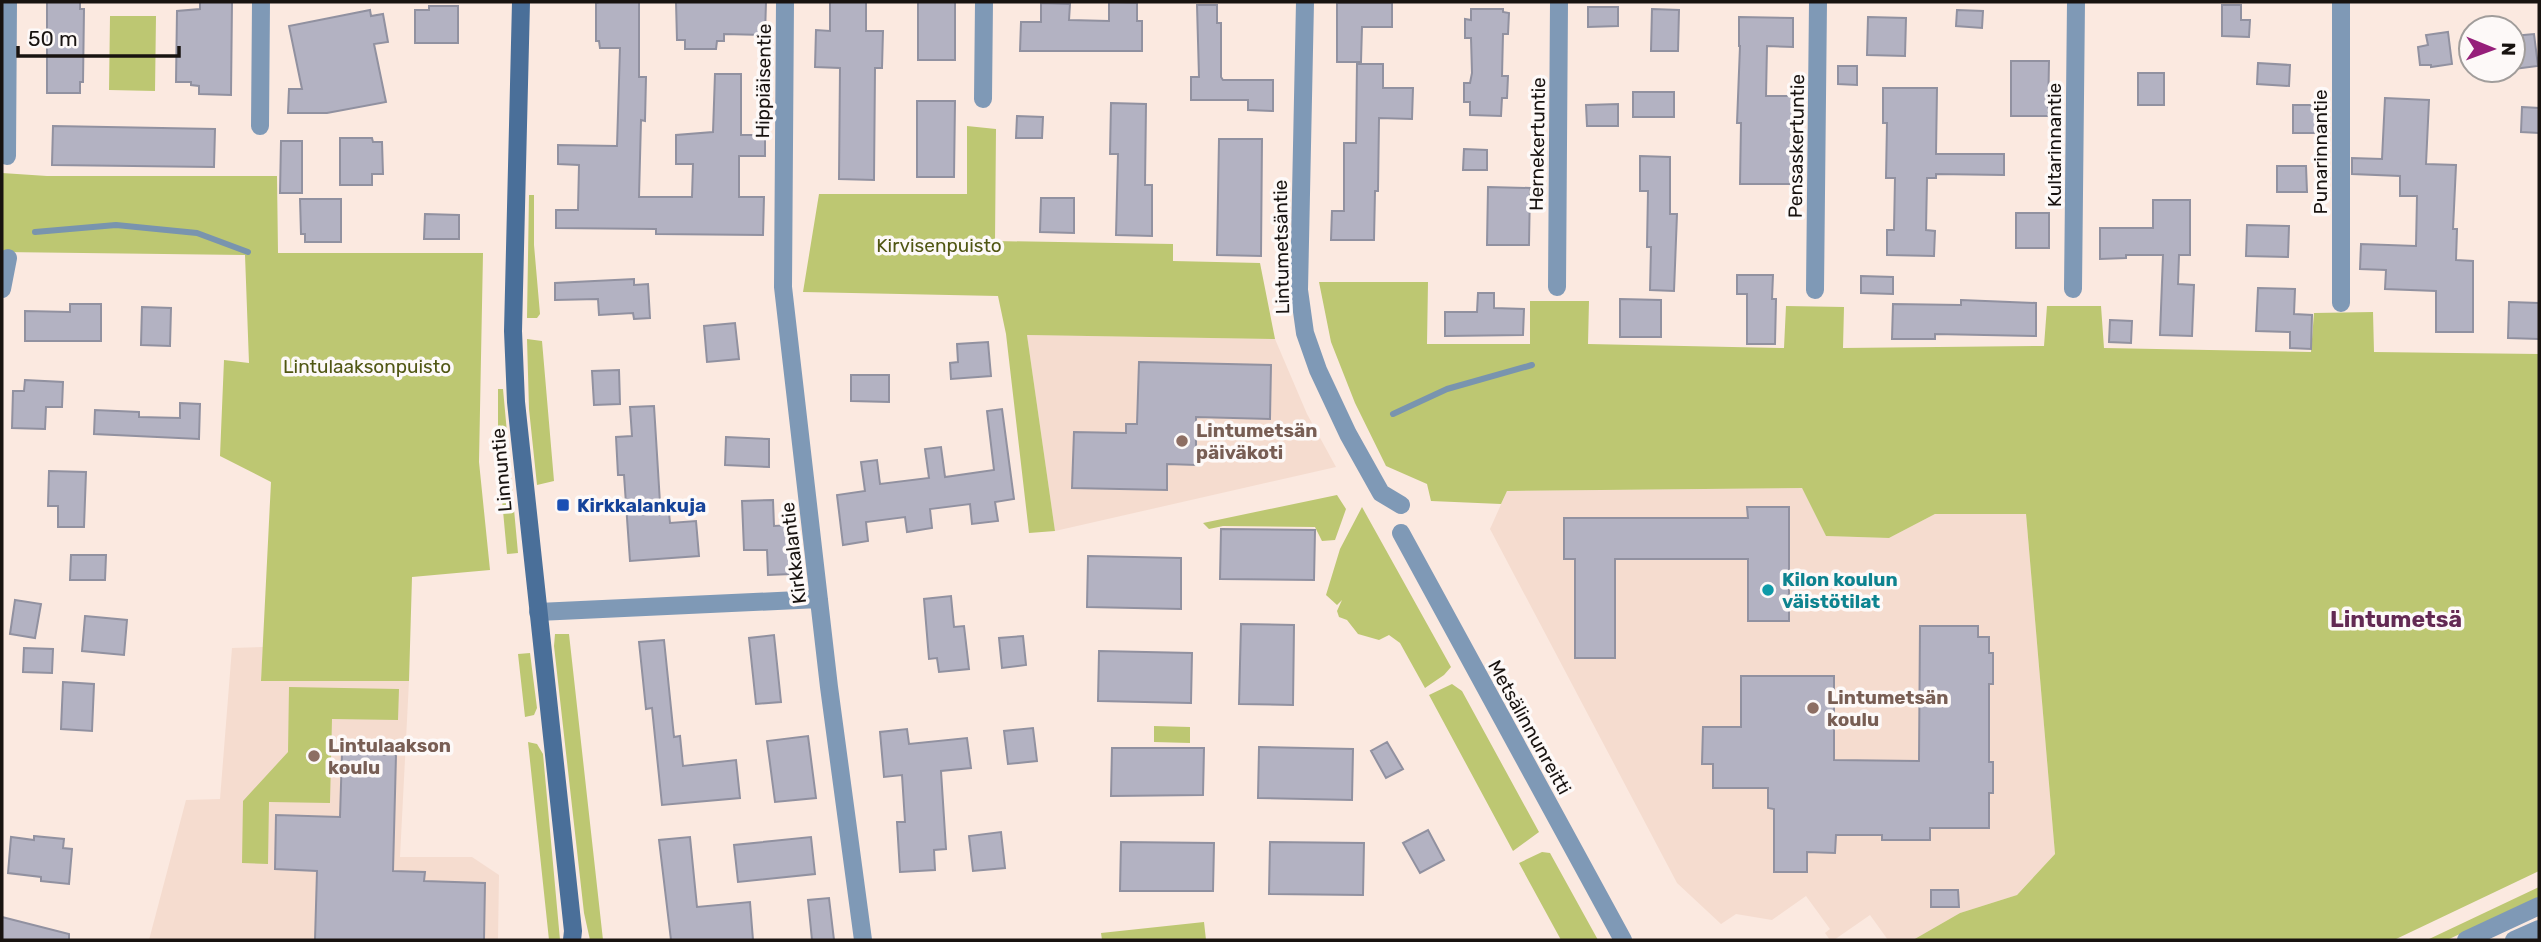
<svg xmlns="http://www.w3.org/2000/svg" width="2541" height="942" viewBox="0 0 2541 942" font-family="Rubik,sans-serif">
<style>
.built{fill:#f5dccf}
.green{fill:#bdc772}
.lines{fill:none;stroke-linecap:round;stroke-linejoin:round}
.stream{stroke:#7994ae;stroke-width:6}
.building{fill:#b3b2c2;stroke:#9191a0;stroke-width:2}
.street{stroke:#7f99b6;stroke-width:18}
.secondary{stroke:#4a6f99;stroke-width:18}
.education-dot{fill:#8d6e63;stroke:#fdf9f8;stroke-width:2.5}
.transit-dot{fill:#1a4fb4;stroke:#fdf9f8;stroke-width:2.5}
.culture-dot{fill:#0f9aa8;stroke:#fdf9f8;stroke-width:2.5}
.labels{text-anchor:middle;stroke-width:7;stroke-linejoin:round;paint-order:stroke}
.street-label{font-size:19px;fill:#181310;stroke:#fdf9f8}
.park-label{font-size:19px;fill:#505613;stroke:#fdf9f8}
.education-label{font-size:19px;font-weight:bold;fill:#785e54;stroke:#fdf9f8;text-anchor:start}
.transit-label{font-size:19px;font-weight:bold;fill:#164399;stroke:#fdf9f8;text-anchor:start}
.culture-label{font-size:19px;font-weight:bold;fill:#0d838f;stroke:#fdf9f8;text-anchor:start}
.quarter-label{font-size:23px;font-weight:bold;fill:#632953;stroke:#fdf9f8}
</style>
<rect width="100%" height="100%" fill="#fbe9e0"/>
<path class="built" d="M1027,335L1275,339L1307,414L1336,467L1055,531Z
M1802,488L1826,536L1889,538L1935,514H2026L2055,854L2017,895L1960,913L1913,940H1888L1870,915L1834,940H1830L1825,933L1830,929L1806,896L1772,920L1736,914L1721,924L1677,883L1490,529L1507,491Z
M263,647L261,681H409L400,857H472L499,875L498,940H149L186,800L220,799L232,648Z"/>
<path class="green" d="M110,16H156L155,91L109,90Z
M967,126L996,129L995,241L1173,244V261L1260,263L1275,339L1027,335L1055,531L1029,533L1006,334L998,296L803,292L819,194H967Z
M2,173L47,176H277L278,253H483L479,462L490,570L412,577L409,681H261L271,482L220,456L224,360L249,363L245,255L2,252Z
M529,195H534V245L540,314L537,318H527Z
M1319,282H1428L1427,344H1530V301H1589L1588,344L1784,348L1786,306L1844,307L1843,348L2044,346L2047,306H2101L2104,348L2311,352L2314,313L2373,312L2374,352L2539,354V871L2394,940H1913L1960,913L2017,895L2055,854L2026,514H1935L1889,538L1826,536L1802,488L1507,491L1501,504L1431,501L1427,484L1386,466L1355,403L1331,342Z
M527,339L542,341L554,481L537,485L529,409Z
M498,389H503L518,553L507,554L498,457Z
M1337,495L1346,509L1335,540L1322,541L1315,527L1223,526L1209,529L1203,523Z
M1362,507L1451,667L1444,675L1425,688L1400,643L1389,635L1379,640L1358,634L1347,620L1339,617L1337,611L1342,600L1337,605L1326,595L1340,549Z
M555,634H569L603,940H590L584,913L554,646Z
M530,653L537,708L534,715L525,717L518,654Z
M1452,684L1462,691L1539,832L1513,851L1429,695Z
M289,687L399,689L398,720L332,719L330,803L269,802L268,864L242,863L243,801L288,752Z
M1154,726L1190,727V743L1154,742Z
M528,742L537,744L543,754L560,940H549Z
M1542,852L1550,853L1598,940H1561L1519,863Z
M2539,887V897L2527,903L2447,940H2427Z
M1204,922L1206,940H1102L1101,933Z"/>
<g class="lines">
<path class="stream" d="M35,232L116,225L197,233L248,252
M1393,414L1447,389L1532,365"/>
</g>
<path class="building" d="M47,2H80V9H84L83,82H80V93H47Z
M200,2H232L231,95L199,94V86L191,85V82H176L177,11L200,9Z
M599,2H639V77H646L645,121L641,120L639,197H692L693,164H676V135L713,132L715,74H741V135H765V156H739V197H764L763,235L656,234V229L556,228V210H578L579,165L558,164V145L617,146L620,48H600L599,41H596V3Z
M676,2H766L765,35L724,34V41H717L716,49H685V40H677Z
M830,2H866V31H883L882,68H875L874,180L839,179L840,68L815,67L816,30L830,31Z
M918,2H955V60H918Z
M1109,2L1137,3V21H1142V51H1020L1021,22H1041V3L1070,4L1069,20L1109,21Z
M1337,3H1392V27H1362L1361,62H1337Z
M1197,5H1217V23H1221V77L1223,80H1273V111L1248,110V100H1191V77H1199Z
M2222,5H2241V20H2250L2249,37L2222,36Z
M429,6H458V43H415V10H429Z
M1588,7H1618V26L1588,27Z
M1471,9H1503V12L1509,13L1508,34H1503L1502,76H1508L1507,98H1502L1501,116L1470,115V102H1464V83H1470L1472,73L1471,38H1465V19L1471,20Z
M1652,9L1679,10L1678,51H1651Z
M370,10L371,16L383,14L388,42L374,44L386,102L327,113H288L289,89H302L289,26Z
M1957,10L1983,11L1982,28L1956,26Z
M1739,17L1793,18V47L1767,46L1766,96H1793L1791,184H1740L1741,123H1737L1740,46H1739Z
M1868,17L1906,18L1905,56L1867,55Z
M2448,32L2452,64L2431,67V65H2420L2418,47L2428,45L2426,35Z
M2534,34L2538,66L2513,69V36Z
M2011,61H2049L2048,116H2011Z
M2258,63L2290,65L2289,86L2257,84Z
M1357,64H1383V88H1413L1412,119L1379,118L1378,191H1375L1374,240H1331L1332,211H1344V143H1356Z
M1838,66H1857V85L1838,84Z
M2138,73H2164V105H2138Z
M1883,88H1937L1936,154H2004V175L1936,174V178H1927L1926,230L1935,231L1934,256L1887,255V230H1894L1895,178H1886L1887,123H1883Z
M1633,92H1674V117H1633Z
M2385,98L2429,100L2426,164L2456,165L2453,229H2457L2456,260L2473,261V332H2436V291L2385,289L2386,270L2360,269L2361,244L2416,246L2417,196H2400V176L2352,174V158L2382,159Z
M917,101H955L954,177H917Z
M1111,103L1146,104L1145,185H1152V236L1116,235L1118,154H1110Z
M1618,104V126H1587L1586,105Z
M2293,105H2322V133H2293Z
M2522,107L2539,108V133L2521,132Z
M1017,116L1043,117L1042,138H1016Z
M53,126L215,129L214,167L52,165Z
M340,138H372L373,142H382L383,174H372V185H340Z
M1219,139H1262L1261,256L1217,255Z
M281,141H302V193H280Z
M1464,149L1487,150V170H1463Z
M1640,156L1670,157V214H1677L1674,291L1650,290L1651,247H1647L1648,191H1640Z
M2277,166H2306L2307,192H2277Z
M1488,187L1530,188L1529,245H1487Z
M1041,198H1074V233L1040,232Z
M300,199H341V242H305V234H301Z
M2153,200H2190V255H2179L2178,284L2194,285L2192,336L2160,335L2163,255H2126V258L2100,259V228H2153Z
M2016,213H2049V248H2016Z
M425,214L459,215V239H424Z
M2247,225L2289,226L2288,257L2246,256Z
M1737,275H1773L1772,299H1776L1775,344H1747V294H1737Z
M1861,276L1893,277V294L1861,293Z
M634,279V285L648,284L650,318L634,319L633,313L599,315L598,299L555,300V283Z
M2258,288L2295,289L2294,314L2312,315L2311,349L2290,348V332L2256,331Z
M1478,293H1494V308L1524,309L1523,335L1445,336V312H1477Z
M1620,299L1661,300V337H1620Z
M1961,300L2036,303V336L1935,334V339H1892L1893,304L1961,305Z
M2509,302L2539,303V339L2508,338Z
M70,304H101V341H25V311L70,312Z
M142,307L171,308L170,346L141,345Z
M2110,320L2132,321L2131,343L2109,342Z
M735,323L739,359L707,362L704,326Z
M988,342L991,376L951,379L950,363L958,362L957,344Z
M1139,362L1271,365L1270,419L1196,417V465L1167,464V490L1072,488L1074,432L1126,433V424H1137Z
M619,370L620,404L594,405L592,371Z
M851,375H889V402L851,401Z
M25,380L63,382L62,407H46L45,429L12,428L13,391H24Z
M180,403L200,404L199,439L94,434L95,410L139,412V417L180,418Z
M654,406L660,503L668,502L670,523L696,521L699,556L630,561L624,475H618L616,437L632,436L630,407Z
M1002,409L1014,499L995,502L998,521L972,524L970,504L930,509L932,528L907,532L905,517L866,522L868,541L843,545L837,495L865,491L861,462L877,460L880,484L929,478L925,449L941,447L945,477L994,470L987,411Z
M726,437L769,439V467L725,465Z
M49,471L86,472L84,527H58V506H48Z
M773,500L774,526L790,525L792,574L768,575L767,550H744L742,501Z
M1747,507H1789V621H1748V559H1615V658H1575V559H1564V518H1748Z
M1221,529L1315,530L1314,580L1220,579Z
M71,555H106L105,580H70Z
M1088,556L1181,558V609L1087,607Z
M951,596L954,627L964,626L969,669L939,672L937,658L929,659L924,599Z
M15,600L41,604L35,638L10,634Z
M85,616L127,620L124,655L82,651Z
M1241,624L1294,625L1293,705L1239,704Z
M1920,626H1978V637H1989V653H1993V684H1989V762H1993V793H1989V828H1930V840H1882V835H1836L1835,853L1807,852V872H1774V809L1768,808V788H1713V764H1702L1703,727H1741V676H1834V760L1919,761Z
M774,635L781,702L756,704L749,638Z
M1023,636L1026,665L1002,668L999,638Z
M664,640L674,737L680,736L683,766L736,760L740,798L662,805L652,708L646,709L639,642Z
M24,648L53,649L52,673L23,672Z
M1099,651L1192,653L1191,703L1098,701Z
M63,682L94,684L92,731L61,729Z
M1033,728L1037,761L1008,764L1004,731Z
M907,729L909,744L967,738L971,768L941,771L946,849L934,850L935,870L900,872L897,822H905L902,775L884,777L880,732Z
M808,736L816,798L775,802L767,741Z
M1387,742L1403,769L1386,778L1371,751Z
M1259,747L1353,749L1352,800L1258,798Z
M1112,748H1204L1203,795L1111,796Z
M342,753L396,755L393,871L425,872L424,881L485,883L484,940H315L317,871L275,869L276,815L340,817Z
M1428,830L1444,860L1420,873L1403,843Z
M1001,832L1005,868L973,871L969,836Z
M34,836L64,839L63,848L72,849L69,884L41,881V877L8,873L11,837L34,840Z
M690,837L697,907L750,902L753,940H671L659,840Z
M811,837L815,874L738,882L734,845Z
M1121,842L1214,843L1213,891H1120Z
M1270,842L1364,843L1363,895L1269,894Z
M1931,890H1958L1959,907H1931Z
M829,898L834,940H812L808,900Z
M2,917L69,934V940H2Z"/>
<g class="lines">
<path class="street" d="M785,2L783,287L829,687L863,940
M1305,2L1299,290L1305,333L1318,370L1348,434L1381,493L1401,505
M983,99L984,2
M260,126L261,2
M7,156L8,2
M1557,287L1559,2
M2,289L8,258
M2073,289L2076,2
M1815,290L1818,2
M2341,303V2
M1401,533L1623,940
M538,612L819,599
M2466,940L2539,906
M2514,940L2539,929"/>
<path class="secondary" d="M521,2L513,331L516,402L573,931L572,940"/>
</g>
<g class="education-dot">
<circle cx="1182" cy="441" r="7"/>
<circle cx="1813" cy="708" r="7"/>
<circle cx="314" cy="756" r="7"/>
</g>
<rect class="transit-dot" x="556" y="498" width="14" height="14" rx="3.5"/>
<circle class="culture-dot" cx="1768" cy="590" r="7"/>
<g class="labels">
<g class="street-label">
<text transform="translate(763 81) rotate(-89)" y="7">Hippiäisentie</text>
<text transform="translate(1537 144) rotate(-89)" y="7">Hernekertuntie</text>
<text transform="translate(2054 145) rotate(-90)" y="7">Kultarinnantie</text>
<text transform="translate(1796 146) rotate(-89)" y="7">Pensaskertuntie</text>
<text transform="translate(2320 152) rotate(-90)" y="7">Punarinnantie</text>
<text transform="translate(1281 247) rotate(-91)" y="7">Lintumetsäntie</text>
<text transform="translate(501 470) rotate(-95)" y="7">Linnuntie</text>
<text transform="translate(793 553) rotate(-97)" y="7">Kirkkalantie</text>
<text transform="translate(1530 727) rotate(61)" y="7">Metsälinnunreitti</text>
</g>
<g class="park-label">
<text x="939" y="252">Kirvisenpuisto</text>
<text x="367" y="373">Lintulaaksonpuisto</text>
</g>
<g class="education-label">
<text x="1196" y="437">Lintumetsän<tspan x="1196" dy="22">päiväkoti</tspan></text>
<text x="1827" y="704">Lintumetsän<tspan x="1827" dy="22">koulu</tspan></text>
<text x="328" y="752">Lintulaakson<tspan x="328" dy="22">koulu</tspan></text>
</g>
<g class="transit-label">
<text x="577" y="512">Kirkkalankuja</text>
</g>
<g class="culture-label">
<text x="1782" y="586">Kilon koulun<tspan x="1782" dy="22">väistötilat</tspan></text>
</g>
<g class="quarter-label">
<text x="2396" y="627">Lintumetsä</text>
</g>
</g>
<rect width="2541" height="942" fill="none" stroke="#181310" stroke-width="7"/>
<g transform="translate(2492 49) rotate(91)"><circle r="33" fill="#fdf9f8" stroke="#a19d9b" stroke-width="2"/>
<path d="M0-5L12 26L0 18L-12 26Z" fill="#961f7a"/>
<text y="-10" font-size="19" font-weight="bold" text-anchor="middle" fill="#181310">N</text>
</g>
<path d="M18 46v10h161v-10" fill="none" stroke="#181310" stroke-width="3.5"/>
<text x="28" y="46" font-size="21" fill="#181310" stroke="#fdf9f8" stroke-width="5" paint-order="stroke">50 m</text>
</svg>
